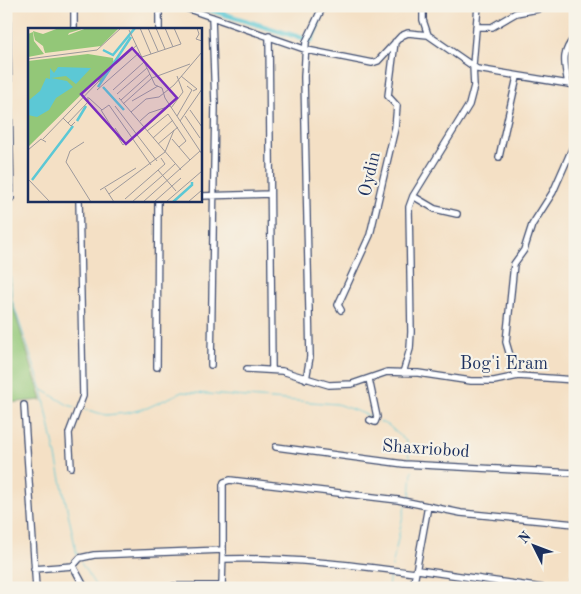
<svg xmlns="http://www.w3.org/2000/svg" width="581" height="594" viewBox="0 0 581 594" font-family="'Old Standard TT',serif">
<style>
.green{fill:#93c778;stroke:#577b6b}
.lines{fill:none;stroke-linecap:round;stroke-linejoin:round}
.stream{stroke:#5cc8d5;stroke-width:1}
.canal{stroke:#5cc8d5;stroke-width:5}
.minor-casing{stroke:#3c4a6d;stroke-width:8}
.minor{stroke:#fff;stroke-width:5.5}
.labels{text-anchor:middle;stroke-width:4.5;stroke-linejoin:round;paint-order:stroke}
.street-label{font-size:18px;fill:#1b2f5e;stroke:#f7f3e8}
.inset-river{fill:none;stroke:#5cc8d5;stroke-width:2.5}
.inset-road{fill:none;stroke:#9d999c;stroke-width:1}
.view{fill:#7b2cbf;fill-opacity:0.15;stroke:#7b2cbf;stroke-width:2.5}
.inset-edge{fill:none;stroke:#1b2f5e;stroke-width:2.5}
</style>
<rect width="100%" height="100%" fill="#f7f3e8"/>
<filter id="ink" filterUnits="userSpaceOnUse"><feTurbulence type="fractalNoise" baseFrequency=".02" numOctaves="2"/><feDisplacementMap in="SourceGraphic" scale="10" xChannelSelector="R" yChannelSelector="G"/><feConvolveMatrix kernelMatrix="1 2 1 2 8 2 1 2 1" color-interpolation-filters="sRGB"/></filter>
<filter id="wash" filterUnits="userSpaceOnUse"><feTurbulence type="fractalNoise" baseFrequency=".0096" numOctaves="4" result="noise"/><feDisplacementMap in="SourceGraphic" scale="20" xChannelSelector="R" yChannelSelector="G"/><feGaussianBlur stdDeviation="1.12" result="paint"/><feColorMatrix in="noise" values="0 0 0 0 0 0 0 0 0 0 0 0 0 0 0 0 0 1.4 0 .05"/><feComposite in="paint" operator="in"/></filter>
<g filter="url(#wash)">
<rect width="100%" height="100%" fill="#f4e0c5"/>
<path class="green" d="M6,252L11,300L42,400L6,403Z"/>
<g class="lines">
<path class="stream" d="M6,208L12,300L42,390L77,555
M43,390L68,405L75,407
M84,409L106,415L127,413L147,408L182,392L337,404L373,417
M380,422L388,425L407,442L409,458
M410,499L412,471
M81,563L97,588
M392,567L405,506
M388,588L390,573"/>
<path class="canal" d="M198,6L311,41L318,23"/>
</g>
</g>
<g filter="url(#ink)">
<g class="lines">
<g class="minor-casing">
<path id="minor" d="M7,6L11,198
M74,6V29
M180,6L307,50L372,63L378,61L401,36L408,33L428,35L477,69L575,85
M423,6V20L428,35
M476,27H492L516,13L538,9
M159,29V6
M269,35L272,370
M568,84C565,64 560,54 575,37
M499,157L517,77
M200,196L270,194
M413,196L435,209L457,214
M341,310L338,305L370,235L395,128L397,106L388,96L395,42
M211,365L215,104L212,17
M157,367L158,200
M247,369L282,371L329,385L352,384L387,372L418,373L471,381H494L518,376L575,380
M403,373L410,349L411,332L409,207L413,196L469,105L474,86L473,65L478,6
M516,376L506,342L514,264L524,250L532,225L553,192L575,142
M306,379L310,357L304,77L306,42L323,6
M369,379L377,417L375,422L370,420
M24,405L36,588
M276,447L404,464L575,473
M71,467L69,433L83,396L79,200
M223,559C287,557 352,565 415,573
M73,566L80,558L94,555L223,550V485L224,482L230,480L398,500L461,513L575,524
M34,569L73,566L85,588
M418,570L543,588
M174,586H222L223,550
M413,588L428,506
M574,588L575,578"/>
</g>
<use href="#minor" class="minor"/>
</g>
</g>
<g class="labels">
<g class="street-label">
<text transform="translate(369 174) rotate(-77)" y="6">Oydin</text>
<text x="504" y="369">Bog'i Eram</text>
<text transform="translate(426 448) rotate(4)" y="6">Shaxriobod</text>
</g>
</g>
<g transform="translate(28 28)">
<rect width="174" height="174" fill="#f4e0c5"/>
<path d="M31,0H57L41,5L40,7L59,0H91L73,18L17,25L15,18L7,12L5,3L15,6ZM5,4L6,13L16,26L0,29V6ZM60,26L85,30L86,37L73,55L69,51L0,119V33Z" fill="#93c778"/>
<path d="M30,39L63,40L48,56L38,48L23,50L39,53L45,59L28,70L21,82L9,89L0,87V73L12,63L18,50L22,51V40L26,45Z" fill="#5cc8d5"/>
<path class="inset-river" d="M75,22L85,27L107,0M70,59L103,9M75,59L96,82M49,93L58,78M4,152L45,98M145,174L164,157V154"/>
<path class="inset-road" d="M112,0L123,26M120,0L130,23M128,0L137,21M137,0L145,19M169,0L171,6L168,11L174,13M101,2L127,57L134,60L137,70L174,126M114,29L153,16L146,0M0,31L69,22L93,0M88,36L109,17M153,48L169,61L165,63M69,62L112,24M85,62L116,34M89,66L119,40M61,70L74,82L81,77L123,137M91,70L153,142M93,72L122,46M104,73L130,58M95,76L124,50L162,36M87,78L129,133M143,80L155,64L149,48M73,82L95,117L104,110M162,82L174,99M103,84L118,71L131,69L146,57L174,24M149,88L164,62L159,58M157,88L172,110M35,90L43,98L47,94M112,93L121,85L142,78M152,93L174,61M40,95L60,74V69M87,100L97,115M119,103L140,86L158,113L151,119M125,110L145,92M15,111L71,53M144,111L162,132M56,114L42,123L38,134L63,174M130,116L150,99M0,122L13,111L18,114M137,124L146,102M130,142L148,163M134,148L147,136M0,151L22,174M77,160L86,174M72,162L108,140M81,166L137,124M97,171L137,136L133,130M104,174L134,148M115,174L172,123M126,174L153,150M138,174L174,143M160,174L174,162"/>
<path class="view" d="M104,20L149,70L98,116L53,66Z"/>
<rect width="174" height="174" class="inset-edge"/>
</g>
<rect width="581" height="594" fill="none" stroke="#f7f3e8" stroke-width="25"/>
<g transform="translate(534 546) rotate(312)" stroke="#f7f3e8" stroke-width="4" paint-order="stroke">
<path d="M0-4L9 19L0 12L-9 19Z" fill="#1b2f5e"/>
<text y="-8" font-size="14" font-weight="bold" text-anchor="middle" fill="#1b2f5e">N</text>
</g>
</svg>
